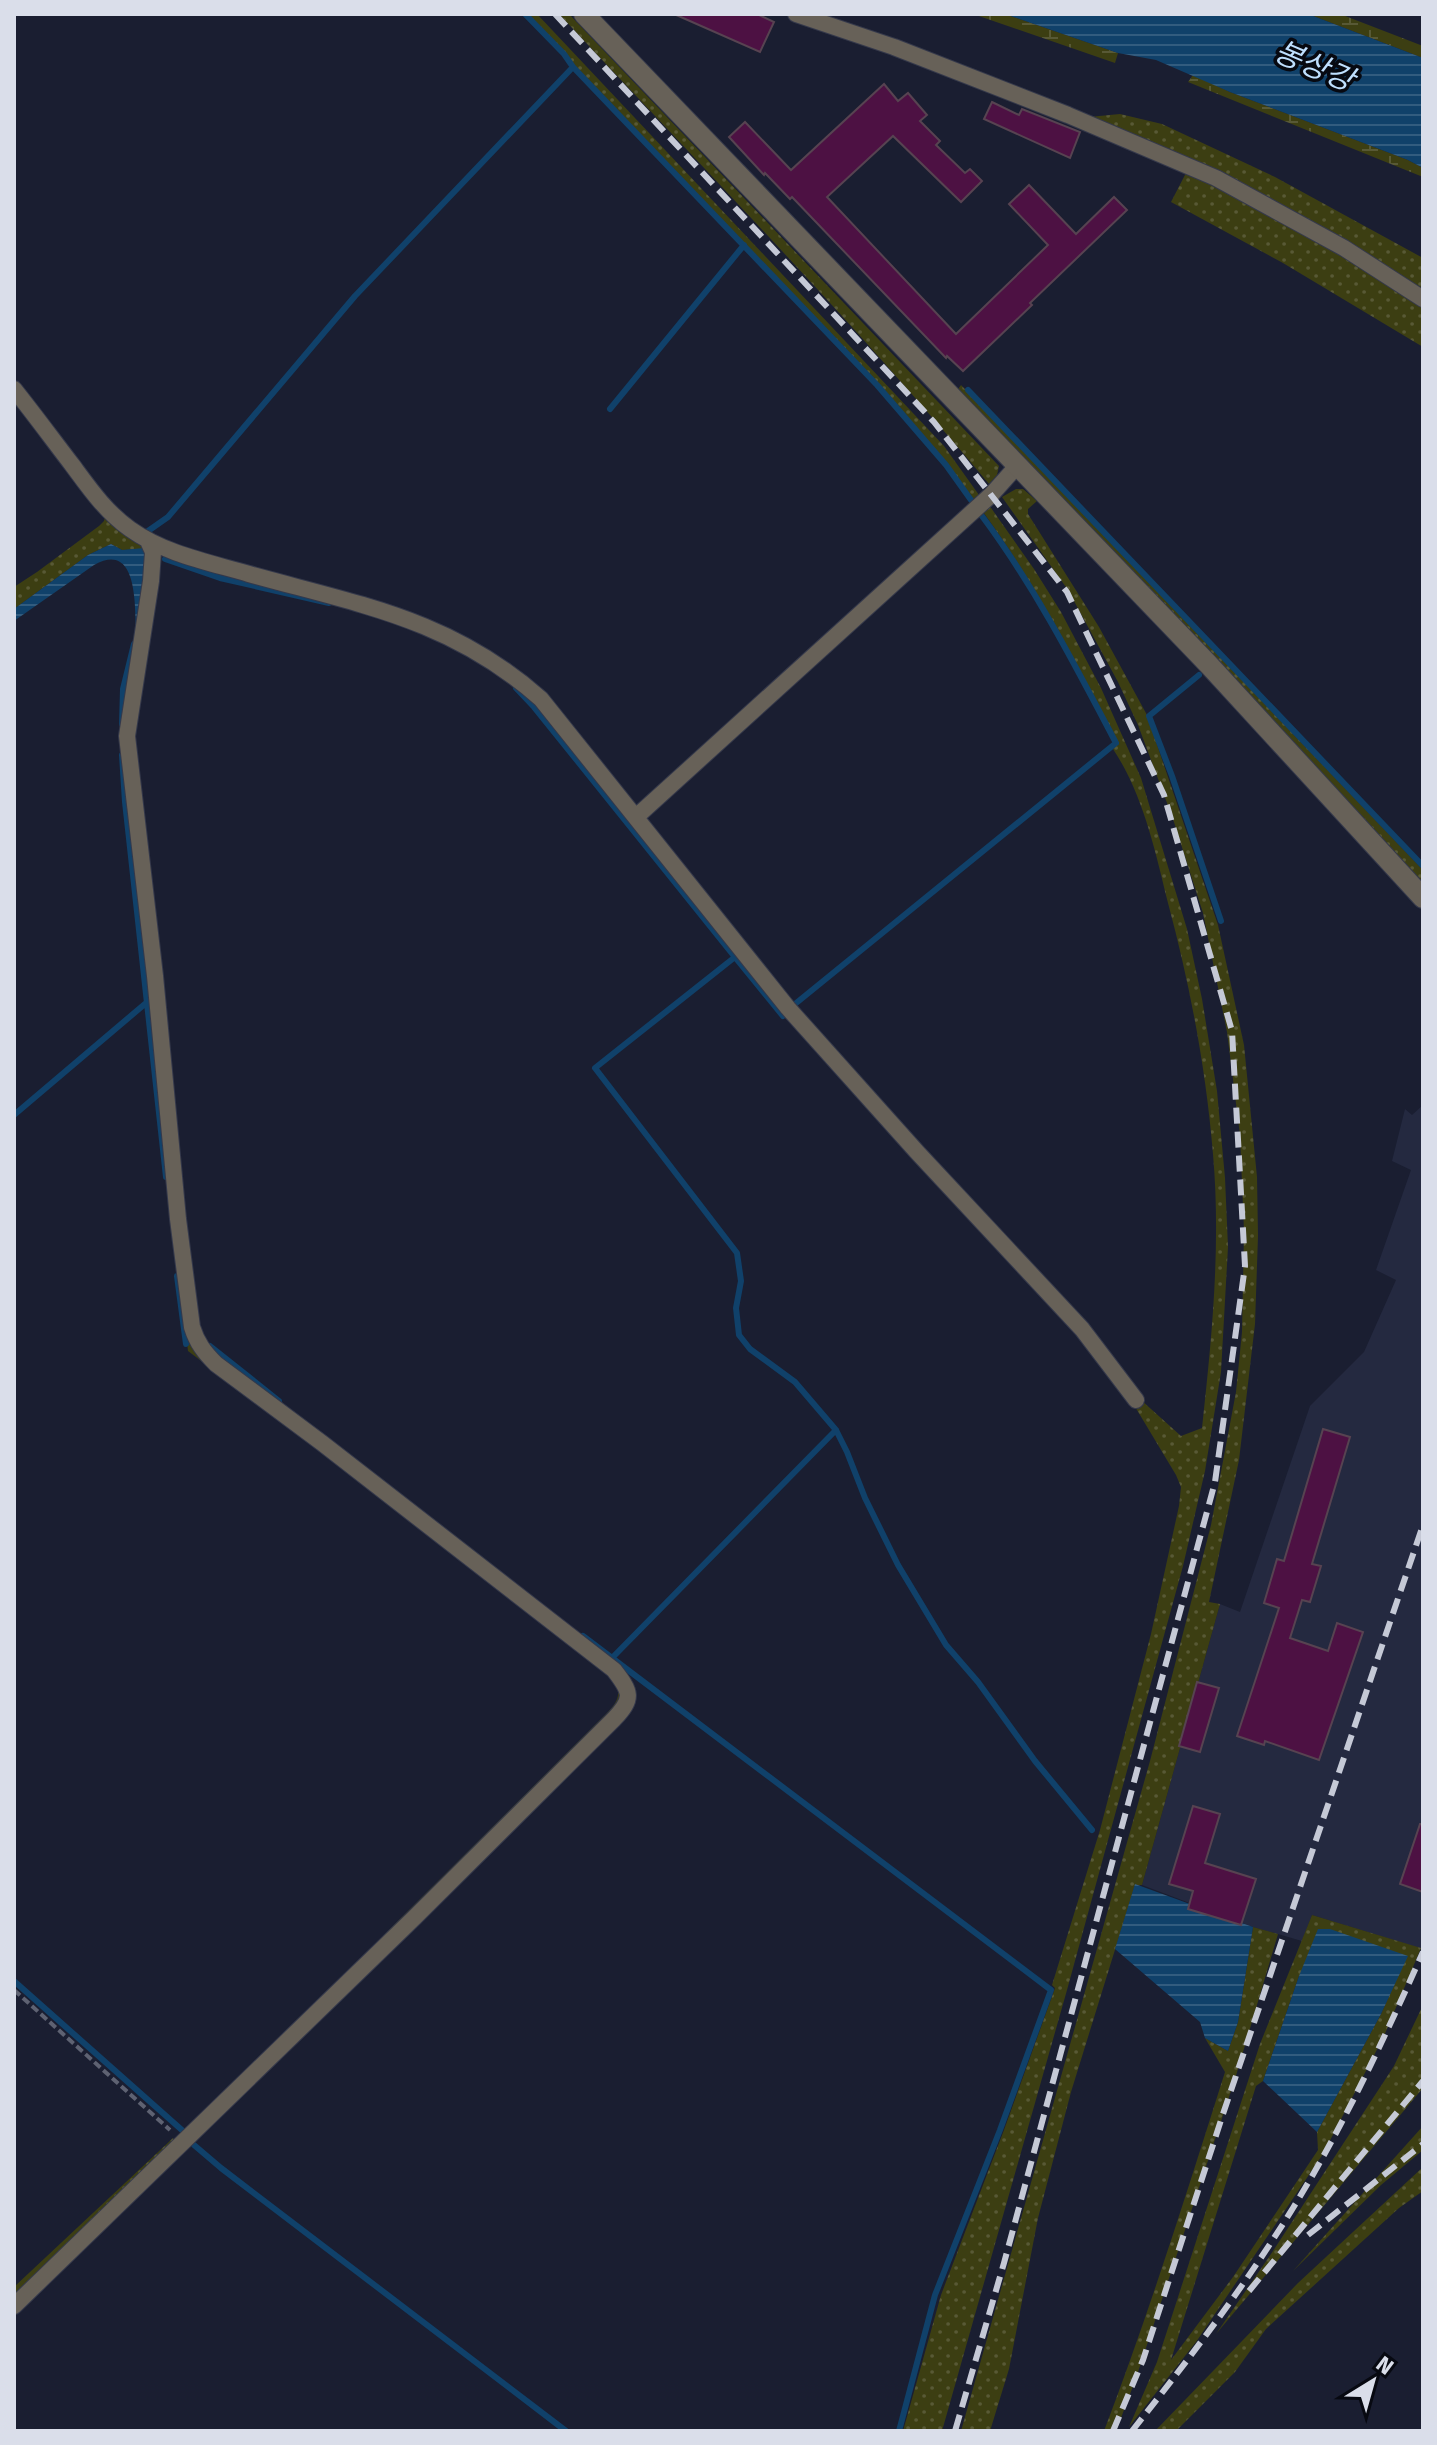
<svg xmlns="http://www.w3.org/2000/svg" width="1437" height="2445" viewBox="0 0 1437 2445" font-family="'Fira Sans','Noto Sans KR',sans-serif">
<style>
.built{fill:#242940}
.grass{fill:url(#grass-dots);fill-rule:evenodd}
.wetland{fill:url(#wetland-marsh)}
.water{fill:url(#water-rules)}
.lines{fill:none;stroke-linecap:round;stroke-linejoin:round}
.stream{stroke:#10416a;stroke-width:6}
.building{fill:#4d1143;stroke:#574351;stroke-width:2}
.minor-casing{stroke:#35394b;stroke-width:18}
.tertiary-casing{stroke:#35394b;stroke-width:22}
.path{stroke:#5e6272;stroke-width:4;stroke-dasharray:8 4;stroke-linecap:butt}
.minor{stroke:#676158;stroke-width:16}
.tertiary{stroke:#676158;stroke-width:20}
.rail{stroke:#c5c9d6;stroke-width:6;stroke-dasharray:16 8;stroke-linecap:butt}
.labels{text-anchor:middle;stroke-width:7;stroke-linejoin:round;paint-order:stroke}
.water-label{font-size:30px;font-style:italic;fill:#bfdffe;stroke:#070911}
</style>
<defs>
<pattern id="grass-dots" width="8" height="8" patternUnits="userSpaceOnUse" patternTransform="scale(2)"><rect width="8" height="8" fill="#3c3e12"/><path d="M2 2h.1M6 6h.1" fill="none" stroke="#585935" stroke-width="1.8" stroke-linecap="round"/></pattern>
<pattern id="wetland-marsh" width="20" height="14" patternUnits="userSpaceOnUse" patternTransform="scale(2)"><rect width="20" height="14" fill="#3c3e12"/><path d="M1 5h8M5 5V1M11 12h8M15 12V8" fill="none" stroke="#585935"/></pattern>
<pattern id="water-rules" width="6" height="5" patternUnits="userSpaceOnUse" patternTransform="scale(2)"><rect width="6" height="5" fill="#10416a"/><path d="M0 2.5h6" fill="none" stroke="#325c7f"/></pattern>
</defs>
<rect width="100%" height="100%" fill="#1a1e31"/>
<path class="built" d="M1423,1105V1949L1312,1915L1302,1941L1253,1927L1142,1885L1220,1604L1240,1612L1310,1406L1364,1352L1396,1280L1376,1270L1411,1170L1392,1161L1405,1109L1412,1115Z"/>
<path class="grass" d="M527,14H537L944,446L979,495L973,499L910,420L878,384L574,66L565,53Z
M559,14H569L999,466L997,475L989,484C853,321 704,169 559,14Z
M1120,114L1162,124L1275,177L1423,258V292C1381,264 1339,235 1294,211C1228,175 1160,144 1089,117Z
M1186,173C1270,207 1346,258 1423,306V347L1283,263L1171,202Z
M961,385L1423,870V887L956,392Z
M1016,489H1023L1037,501L1028,509V514L1099,627L1147,715L1218,925L1244,1045L1257,1177L1258,1236L1255,1324L1239,1460L1209,1602L1220,1604L1142,1885H1135L1071,2092L1038,2218L1009,2369L990,2431H961L1150,1761L1211,1525L1236,1392L1242,1332L1244,1231L1240,1135L1227,1032L1203,913L1173,819L1138,725L1118,682L1068,590L1002,497Z
M989,505L1034,569L1061,612L1101,688L1141,778L1187,929L1202,999L1217,1091L1225,1178L1228,1247L1221,1372L1205,1471L1183,1566L1067,1990L942,2431H903L941,2295L1004,2130L1055,1988L1052,1985L1100,1830L1151,1634L1179,1506L1181,1487L1176,1475L1134,1405L1141,1400L1181,1436L1202,1428C1212,1337 1221,1245 1213,1154C1206,1069 1190,985 1168,903C1155,850 1143,794 1113,749L1117,744C1077,663 1035,583 981,509Z
M105,516L132,539L146,548L149,560L125,737L155,1006L170,1180L189,1330C194,1346 202,1355 214,1366L319,1444L614,1674C629,1696 621,1705 605,1722L191,2132L188,2130L603,1717C618,1702 624,1694 611,1675L445,1545L188,1351L155,1059L123,740C124,702 130,666 137,629C141,603 148,574 144,549L122,550L111,544L88,555L14,609V587L37,572L99,526L104,521Z
M1312,1915L1421,1948L1384,2036L1323,2154L1196,2342L1129,2427L1157,2362L1260,2044ZM1407,1956L1381,2014L1317,2132L1318,2150L1233,2277L1171,2360L1256,2086L1263,2081L1299,1976Z
M1253,1927L1278,1934L1235,2079L1135,2381L1116,2431H1104C1149,2313 1187,2192 1225,2072L1205,2038L1228,2051L1238,2022Z
M1423,2005V2088L1216,2334L1271,2254L1394,2066Z
M1423,2126V2150L1381,2185L1293,2271Z
M173,2138L178,2144L14,2300V2287Z
M1423,2167V2191L1399,2208L1266,2329L1235,2372L1176,2431H1155L1298,2283Z"/>
<path class="wetland" d="M973,14H1005L1118,53L1115,63Z
M1308,14H1340L1423,46V58Z
M1193,75L1230,92L1408,160L1423,168V177L1188,82Z"/>
<path class="water" d="M1005,14H1308L1423,58V168L1408,160L1230,92L1156,60L1118,53Z
M111,544L122,550L144,548L146,560L136,633C135,606 138,540 94,565L14,621V609L88,555Z
M1135,1884L1253,1927L1238,2022L1228,2051L1205,2038L1200,2022L1115,1949Z
M1318,1929H1330L1408,1956L1381,2014L1317,2132L1263,2081L1299,1976Z"/>
<g class="lines">
<path class="stream" d="M525,14L564,54L573,67L877,385L946,465L971,500
M968,390L1423,866
M610,409L744,245
M148,531L168,517L355,296L573,67
M165,559L220,578L329,603
M1199,675L1149,716L1172,776L1221,921
M516,688L534,707L735,957L595,1068L737,1253L741,1281L736,1308L739,1335L750,1349L795,1382L836,1430L847,1452L865,1498L898,1565L946,1645L978,1682L1035,1761L1092,1830
M122,724L123,689L134,644
M122,755L125,802L166,1177
M735,957L783,1016
M795,1004L1116,743C1075,665 1035,587 982,516
M14,1115L146,1003
M177,1276L186,1344
M210,1346L279,1401
M583,1636L1051,1990L1000,2130L935,2295L899,2431
M612,1658L836,1430
M14,1981L183,2131
M194,2145L221,2168L566,2431"/>
</g>
<path class="building" d="M674,14H757L774,22L760,52Z
M884,84L898,101L908,93L927,115L920,121L940,141L936,145L965,173L970,169L982,181L961,202L893,136L827,197L956,334L1048,245L1009,204L1029,185L1076,234L1114,197L1127,210L1030,303L1032,305L963,371L947,356L946,358L792,197L790,199L765,173L764,175L729,137L745,122L791,170Z
M992,102L1019,115L1022,109L1080,132L1070,158L984,119Z
M1323,1429L1350,1437L1312,1564L1321,1566L1310,1602L1302,1600L1290,1638L1328,1651L1337,1623L1363,1632L1319,1760L1265,1741L1264,1745L1237,1736L1279,1608L1264,1603L1277,1559L1284,1561Z
M1197,1682L1219,1688L1200,1752L1179,1746Z
M1193,1806L1220,1814L1205,1863L1256,1879L1241,1925L1188,1909L1193,1891L1169,1884Z
M1420,1824H1423V1892L1400,1884Z"/>
<g class="lines">
<g class="minor-casing">
<path id="minor" d="M796,14L894,47L1068,115L1216,178L1344,248L1423,299
M14,389C34,414 53,440 73,466C90,489 106,512 130,529C165,554 208,562 249,574C360,605 451,619 541,699L788,1008L917,1152L1082,1329L1136,1400
M636,817L991,495L1017,466
M14,2306L415,1917L614,1719C634,1698 631,1692 614,1670L322,1443L216,1364C204,1352 197,1343 192,1327L178,1219L155,976L127,736L151,581L153,552L148,541"/>
</g>
<g class="tertiary-casing">
<path id="tertiary" d="M584,14L1209,665L1423,898"/>
</g>
<path class="path" d="M14,1990L170,2130"/>
<use href="#minor" class="minor"/>
<use href="#tertiary" class="tertiary"/>
<path class="rail" d="M555,14L934,422L1067,592L1164,795L1232,1031L1245,1266L1215,1482L1004,2263L955,2431
M1308,2235L1423,2144
M1249,2291L1423,2081
M1113,2431L1143,2360L1223,2114L1423,1525
M1132,2431C1189,2359 1245,2286 1293,2208C1343,2127 1384,2039 1423,1952"/>
</g>
<g class="labels">
<g class="water-label">
<text transform="translate(1314 66) rotate(23)" y="10">봉상강</text>
</g>
</g>
<rect width="1437" height="2445" fill="none" stroke="#dadeea" stroke-width="32"/>
<g transform="translate(1373 2381) rotate(37)" stroke="#070911" stroke-width="6" paint-order="stroke">
<path d="M0-6L14 30L0 20L-14 30Z" fill="#dadeea"/>
<text y="-12" font-size="22" font-weight="bold" text-anchor="middle" fill="#dadeea">N</text>
</g>
</svg>
